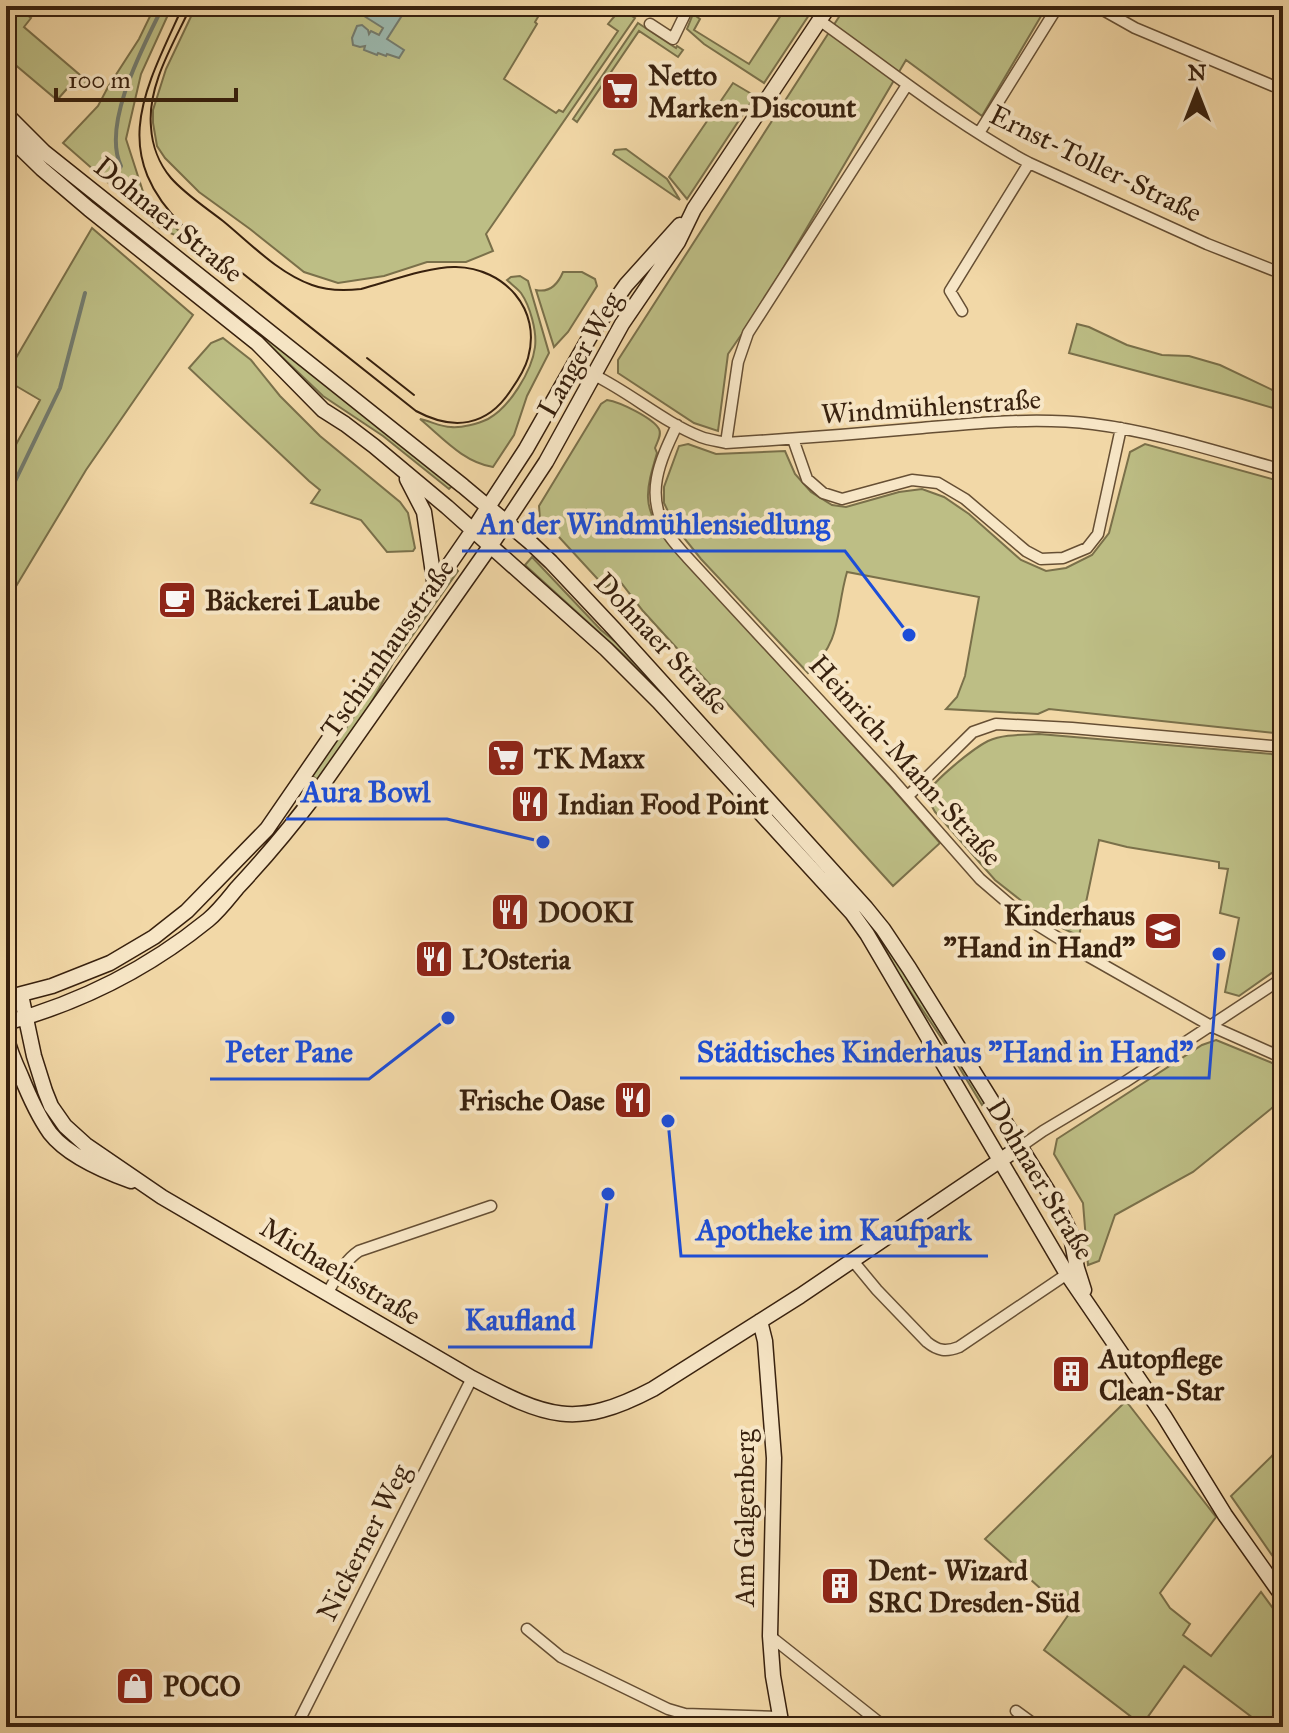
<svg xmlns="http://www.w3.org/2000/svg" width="1289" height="1733" viewBox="0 0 1289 1733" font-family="'IM FELL Great Primer',serif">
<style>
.green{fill:#bdbe85;stroke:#7a704a;stroke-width:2}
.water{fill:#9cb9af;stroke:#747c6f;stroke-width:2}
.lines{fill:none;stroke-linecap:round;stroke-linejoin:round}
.stream{stroke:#747c6f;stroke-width:4}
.street-casing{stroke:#664f34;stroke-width:13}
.secondary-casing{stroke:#38210e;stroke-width:17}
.street{stroke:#f7e6c6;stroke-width:10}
.secondary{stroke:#f7e6c6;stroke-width:14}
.tram{stroke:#38210e;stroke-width:2}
.labels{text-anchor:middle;stroke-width:8;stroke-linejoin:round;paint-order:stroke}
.poi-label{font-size:28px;font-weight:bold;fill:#38210e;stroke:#f7e6c6;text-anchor:start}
.street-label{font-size:28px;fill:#38210e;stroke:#f7e6c6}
.leader{fill:none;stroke:#1d4ed8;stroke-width:3}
.callout-dot{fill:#1d4ed8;stroke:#f7e6c6;stroke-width:3}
.callout-label{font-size:30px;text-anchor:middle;font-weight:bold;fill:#1d4ed8;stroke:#f7e6c6;stroke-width:8;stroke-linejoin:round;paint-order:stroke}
</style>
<rect width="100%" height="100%" fill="#f2d8a7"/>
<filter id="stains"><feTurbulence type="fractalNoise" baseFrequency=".0025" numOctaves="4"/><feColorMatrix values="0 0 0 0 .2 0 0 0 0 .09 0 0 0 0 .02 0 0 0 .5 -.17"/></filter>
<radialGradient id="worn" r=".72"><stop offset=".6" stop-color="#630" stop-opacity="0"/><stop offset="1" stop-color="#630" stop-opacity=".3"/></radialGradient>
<path class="green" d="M155,6H172L141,74L126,139L146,201L191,242L161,229L63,143L98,106L108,87L139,39Z
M196,6H535L542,10L535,22L537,24L504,79L556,113L559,110L563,112L618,31L608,24C619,10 620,8 635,18L486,234L493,251L466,262H427L384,276L338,283L304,272L250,229L199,192L165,158L157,146L153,123V110L166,69Z
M787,6H815L764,83L704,44L687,29L693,14L700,19L694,30L749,64Z
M846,6H1047L982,116L906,60L759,309L728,354L718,431L694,423L618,373V360Z
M21,10L31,18L24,27L87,81L81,89L73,82L57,100L6,57V27Z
M638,23L676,48L677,46L683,50L678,57L639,31L577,122L573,119Z
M733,83L755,96L687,199L669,177Z
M626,149L667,179L680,200L613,154L615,150Z
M75,184L452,486L449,489L383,436L323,396L260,336L72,187Z
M92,228L193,315L86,470L6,603V449L12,452L40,400L6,380V375Z
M563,272H582L595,279L597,286L568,332L554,347L536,290C550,293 558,284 563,272Z
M520,276L528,281L549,353L527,396L514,435L493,467C463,462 443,438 420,419C430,421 441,427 451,427C461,428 478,424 488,419C509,408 532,371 535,347C537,331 530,306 521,293C517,288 511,284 507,280L511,277Z
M1077,324L1089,327L1127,345L1162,355L1189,356L1220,365L1283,395V411L1239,398L1069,353Z
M223,338L251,360L280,396L320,436L400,502L408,513L415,548L413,551L387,552L361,520L311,503L320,490L309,481L189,368L211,343Z
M607,400C620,402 653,418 659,429C662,435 657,442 655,448L657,453C646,490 641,506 666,540L892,788L940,843L893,886L643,611L619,580L605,587L559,537L540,519L539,506L601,404Z
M688,444L716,454L785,451L795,474L811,492L832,505L846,507L899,492L922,489L944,497L969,514L1021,560L1046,571L1066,568L1092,555L1109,533L1130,452L1145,444L1283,482V734L1049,709L1038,714L946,709L957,697L965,676L979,597L847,572C835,614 843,639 808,673L701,559L676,528L664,503V487L679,446Z
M532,557L601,630L628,652L860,907L891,950L986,1102L982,1105L942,1039L897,972L886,950L858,910L658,690L624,655L525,565Z
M455,568L458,571L393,663L370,705L318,780L310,774Z
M1039,734L1283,755V965L1239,996L1225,992L1239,918L1220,913L1228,869L1219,868V862L1127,847L1099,840L1079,936L1047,921L995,880L935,812L926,796C931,782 974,748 988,741C1004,734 1023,735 1039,734Z
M1216,1040L1282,1067L1276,1074L1283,1077V1099L1193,1172L1115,1215L1099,1261L1088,1265L1083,1203L1054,1154L1057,1139L1202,1045Z
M1126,1401L1216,1517L1160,1593L1170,1608L1190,1624L1183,1635L1211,1656L1261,1592L1283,1622V1727H1265L1184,1666L1142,1725L1044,1650L1069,1614L985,1539Z
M1283,1445V1571L1231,1496Z"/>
<path class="water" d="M355,6H383L401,17L387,39L404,50L399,58L387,54L386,56L378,53L377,55L364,50L365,46L360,47L353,45L352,38L357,26L362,25L368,30L369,34L371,31L379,35L383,28L353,9Z"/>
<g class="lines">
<path class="stream" d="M117,173L121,166C101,124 144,45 163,6
M6,500L60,388L85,293"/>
<g class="street-casing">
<path id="street" d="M1096,6L1135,28L1283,90
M819,20C888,69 954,123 1029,163L1207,244L1283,274
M650,24L673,39L689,6
M979,133L1058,6
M962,311L950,291L1029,163
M594,375C631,393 663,422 701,437C709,440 718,441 726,443C792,439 857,434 922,428C978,423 1036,417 1093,424C1157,432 1221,453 1283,470
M677,425C660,461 644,494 667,532C672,541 680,549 687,557L892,779L980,879L1023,916L1079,951L1211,1026L1283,1058
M793,439L807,479L823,493L842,499L912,480L938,483L965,499L1026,551L1041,559L1063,558L1087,548L1098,534L1121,428
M726,443L738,362L748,333L907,85
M908,796L973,732L996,724L1072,728L1283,747
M1020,1147L1043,1131L1125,1082L1283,978
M853,1261L877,1290L927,1342C938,1351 946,1352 959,1347L1067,1274
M328,1292C337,1277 344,1261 359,1251L491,1206
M527,1629L561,1657L668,1709L685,1714L780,1717
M770,1636L885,1727
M1016,1711L1038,1727
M1126,1724L1130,1727
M296,1727L472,1378"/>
</g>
<g class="secondary-casing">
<path id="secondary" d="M6,114L44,152L463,486L531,543L551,562L614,629L866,908L883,929L909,968L1059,1209L1070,1232L1077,1268L1084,1290
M6,134L42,169L89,209L257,343L323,410L345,424L374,446L447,507L606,649L659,702L852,913L867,934L1067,1274L1164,1416L1225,1515L1283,1597
M407,479L424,512L435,587
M21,995L34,1056L45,1091L51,1106L65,1126L86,1145L162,1197L472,1378C546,1417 575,1430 653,1389L800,1296L1020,1147
M6,998L52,986L110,963L154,937L187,911L267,829L473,530L526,449L592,333L626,285L680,225
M6,1023C79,1003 149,968 208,920C219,911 228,899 237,888C265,858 291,827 316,794L491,545L546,462L622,324L678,242L694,209L829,6
M6,1035C9,1049 15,1063 21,1076C29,1096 38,1116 50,1133C67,1155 106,1172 131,1181
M760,1321L765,1341L774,1458L770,1636L773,1676L782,1727"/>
</g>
<use href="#street" class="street"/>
<use href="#secondary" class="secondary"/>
<path class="tram" d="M183,6C146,88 107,151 183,226L416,411C453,431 487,427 511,390C518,380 525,369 528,358C542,309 504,268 456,267C431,266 387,282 361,289C344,291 328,291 312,285C278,273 250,243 223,221C205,207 185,194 171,178C159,164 152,145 151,127C147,85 174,43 191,6
M367,358L414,395"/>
</g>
<defs>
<g id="supermarket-square" transform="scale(2)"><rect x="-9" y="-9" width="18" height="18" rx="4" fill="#8f2418" stroke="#f7e6c6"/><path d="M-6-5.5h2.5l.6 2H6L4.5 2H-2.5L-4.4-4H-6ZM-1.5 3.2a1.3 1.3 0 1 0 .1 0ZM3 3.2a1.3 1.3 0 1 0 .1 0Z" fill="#fff"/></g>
<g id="cafe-square" transform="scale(2)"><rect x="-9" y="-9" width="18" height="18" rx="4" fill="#8f2418" stroke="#f7e6c6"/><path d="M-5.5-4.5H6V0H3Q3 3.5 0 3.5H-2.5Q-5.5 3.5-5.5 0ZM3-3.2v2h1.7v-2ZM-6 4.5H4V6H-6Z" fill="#fff"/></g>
<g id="restaurant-square" transform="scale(2)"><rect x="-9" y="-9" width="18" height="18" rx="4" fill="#8f2418" stroke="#f7e6c6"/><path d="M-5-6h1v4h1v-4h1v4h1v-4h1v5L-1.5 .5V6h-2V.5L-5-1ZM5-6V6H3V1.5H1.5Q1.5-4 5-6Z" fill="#fff"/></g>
<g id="school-square" transform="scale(2)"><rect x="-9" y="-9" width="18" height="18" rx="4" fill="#8f2418" stroke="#f7e6c6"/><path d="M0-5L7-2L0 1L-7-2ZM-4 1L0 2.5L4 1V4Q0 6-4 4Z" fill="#fff"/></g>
<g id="building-square" transform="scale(2)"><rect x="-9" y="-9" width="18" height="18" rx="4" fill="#8f2418" stroke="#f7e6c6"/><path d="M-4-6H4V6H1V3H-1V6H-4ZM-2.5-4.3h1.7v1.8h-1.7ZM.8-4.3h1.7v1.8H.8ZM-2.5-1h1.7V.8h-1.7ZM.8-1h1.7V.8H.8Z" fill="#fff"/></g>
<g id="shop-square" transform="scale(2)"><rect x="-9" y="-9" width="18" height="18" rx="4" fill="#8f2418" stroke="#f7e6c6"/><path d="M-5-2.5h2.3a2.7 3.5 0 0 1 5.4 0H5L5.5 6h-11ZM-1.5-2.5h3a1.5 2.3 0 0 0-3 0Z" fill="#fff"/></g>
</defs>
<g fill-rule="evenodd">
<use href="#supermarket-square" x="620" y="91"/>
<use href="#cafe-square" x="177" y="600"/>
<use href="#supermarket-square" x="506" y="758"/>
<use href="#restaurant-square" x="530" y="804"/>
<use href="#restaurant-square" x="510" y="912"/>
<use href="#school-square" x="1163" y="931"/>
<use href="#restaurant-square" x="434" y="959"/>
<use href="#restaurant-square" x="633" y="1100"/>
<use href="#building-square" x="1071" y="1374"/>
<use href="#building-square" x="840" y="1586"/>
<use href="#shop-square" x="135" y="1686"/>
</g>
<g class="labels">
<g class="poi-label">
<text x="648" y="85">Netto<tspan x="648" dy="32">Marken-Discount</tspan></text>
<text x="205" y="610">Bäckerei Laube</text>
<text x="534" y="768">TK Maxx</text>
<text x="558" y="814">Indian Food Point</text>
<text x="538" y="922">DOOKI</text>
<text x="1135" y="925" text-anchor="end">Kinderhaus<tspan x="1135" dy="32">"Hand in Hand"</tspan></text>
<text x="462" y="969">L'Osteria</text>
<text x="605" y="1110" text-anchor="end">Frische Oase</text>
<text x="1099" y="1368">Autopflege<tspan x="1099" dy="32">Clean-Star</tspan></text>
<text x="868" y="1580">Dent- Wizard<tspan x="868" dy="32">SRC Dresden-Süd</tspan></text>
<text x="163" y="1696">POCO</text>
</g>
<g class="street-label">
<text transform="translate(1096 163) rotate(26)" y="10">Ernst-Toller-Straße</text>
<text transform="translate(169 219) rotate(39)" y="10">Dohnaer Straße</text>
<text transform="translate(579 354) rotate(-60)" y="10">Langer Weg</text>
<text transform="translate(931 406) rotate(-4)" y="10">Windmühlenstraße</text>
<text transform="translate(662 643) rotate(47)" y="10">Dohnaer Straße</text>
<text transform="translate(387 648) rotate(-55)" y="10">Tschirnhausstraße</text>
<text transform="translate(906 760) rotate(48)" y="10">Heinrich-Mann-Straße</text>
<text transform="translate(1041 1179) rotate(59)" y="10">Dohnaer Straße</text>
<text transform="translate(341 1271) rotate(31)" y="10">Michaelisstraße</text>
<text transform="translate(744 1518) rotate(-90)" y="10">Am Galgenberg</text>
<text transform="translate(363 1542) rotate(-63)" y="10">Nickerner Weg</text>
</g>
</g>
<path class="leader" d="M909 635L845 551H462M543 842L447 819H286M1219 954L1209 1078H680M448 1018L369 1079H210M668 1121L681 1256H988M608 1194L591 1347H448"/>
<g class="callout-dot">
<circle cx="909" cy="635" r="8"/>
<circle cx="543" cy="842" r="8"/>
<circle cx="1219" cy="954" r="8"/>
<circle cx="448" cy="1018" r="8"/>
<circle cx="668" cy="1121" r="8"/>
<circle cx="608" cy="1194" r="8"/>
</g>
<g class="callout-label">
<text x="654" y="534">An der Windmühlensiedlung</text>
<text x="366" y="802">Aura Bowl</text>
<text x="945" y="1062">Städtisches Kinderhaus "Hand in Hand"</text>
<text x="289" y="1062">Peter Pane</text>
<text x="834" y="1240">Apotheke im Kaufpark</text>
<text x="520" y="1330">Kaufland</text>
</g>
<rect width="1289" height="1733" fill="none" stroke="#f2d8a7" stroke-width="32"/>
<rect x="8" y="8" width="1273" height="1717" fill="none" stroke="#38210e" stroke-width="4"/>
<rect x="16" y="16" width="1257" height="1701" fill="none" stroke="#38210e" stroke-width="2"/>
<g transform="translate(1197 92)" stroke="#f7e6c6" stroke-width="6" paint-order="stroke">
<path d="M0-6L14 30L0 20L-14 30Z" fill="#38210e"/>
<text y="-12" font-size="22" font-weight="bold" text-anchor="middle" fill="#38210e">N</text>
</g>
<path d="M56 88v12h180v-12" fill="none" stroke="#38210e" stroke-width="4"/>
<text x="68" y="88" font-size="24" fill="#38210e" stroke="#f7e6c6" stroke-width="6" paint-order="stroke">100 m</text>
<rect width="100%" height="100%" filter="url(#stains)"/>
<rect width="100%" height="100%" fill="url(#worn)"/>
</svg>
